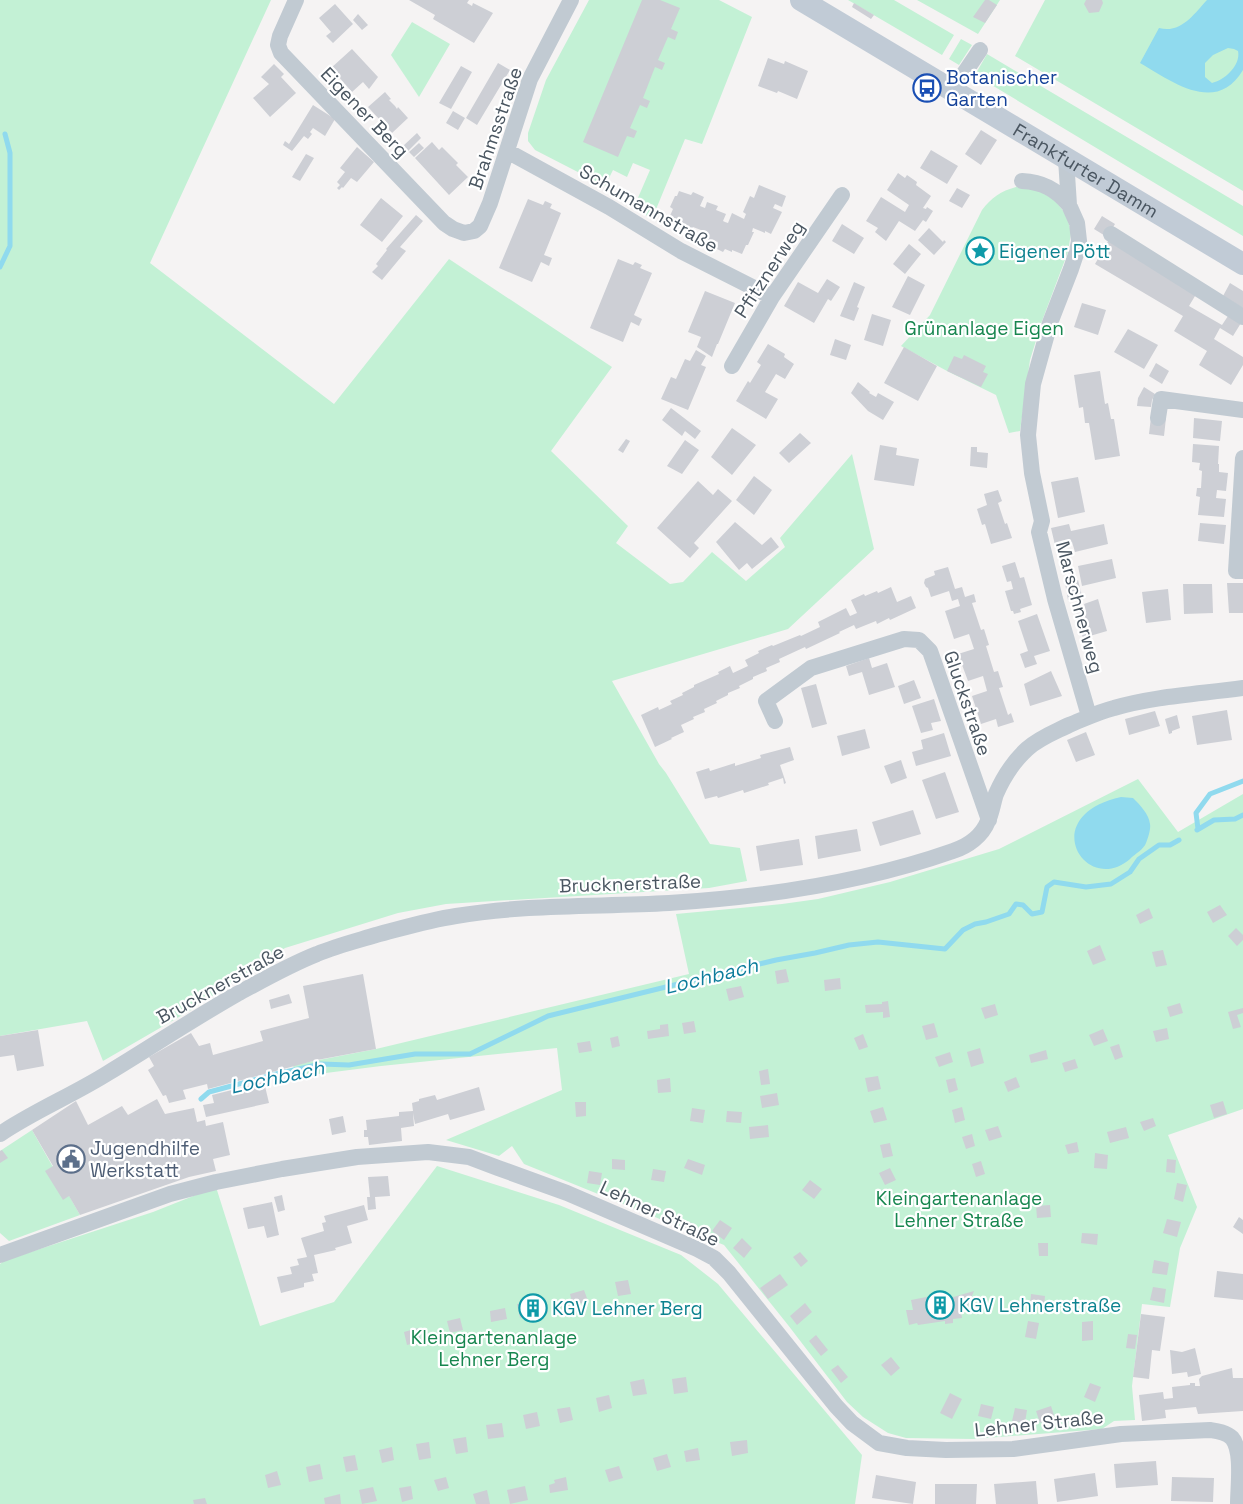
<svg xmlns="http://www.w3.org/2000/svg" width="1243" height="1504" viewBox="0 0 1243 1504" font-family="'Space Grotesk',sans-serif">
<style>
.green{fill:#c3f1d5}
.water{fill:#90daee;fill-rule:evenodd}
.lines{fill:none;stroke-linecap:round;stroke-linejoin:round}
.stream{stroke:#90daee;stroke-width:5}
.building{fill:#cdcfd5}
.minor{stroke:#c1cad2;stroke-width:16}
.secondary{stroke:#c1cbd6;stroke-width:22}
.labels{text-anchor:middle;stroke-width:4.5;stroke-linejoin:round;paint-order:stroke}
.transit-label{font-size:19px;fill:#164399;stroke:#fff;text-anchor:start}
.street-label{font-size:19px;fill:#4a5661;stroke:#fff}
.culture-label{font-size:19px;fill:#0d838f;stroke:#fff;text-anchor:start}
.park-label{font-size:19px;fill:#17864f;stroke:#fff}
.service-label{font-size:19px;fill:#4e5e75;stroke:#fff;text-anchor:start}
.water-label{font-size:20px;font-style:italic;fill:#0c7c9b;stroke:#fff}
</style>
<rect width="100%" height="100%" fill="#f5f3f3"/>
<path class="green" d="M0,0H271L150,263L334,404L449,259L612,367L551,451L628,526L616,543L670,584L683,582L712,552L746,581L785,547L780,538L852,454L874,549L788,629L612,681L659,764L666,773L710,844L740,848L747,881L709,888L446,904L398,913L285,948L191,1010L103,1061L87,1021L0,1036Z
M589,0H719L752,17L702,144L685,139L652,219L634,207L650,170L633,163L627,177L613,170L605,186L535,150L528,141V133L546,80Z
M848,0H894L954,35L942,55Z
M917,0H1000L978,34Z
M1045,0H1243V191L1015,56Z
M412,22L450,44L419,97L391,55Z
M961,39L972,45L959,65L949,59Z
M987,54L1243,206V236L975,75Z
M1016,187L1034,188L1055,200L1067,216L1071,233L1068,252L1042,321L1030,360L1020,431L1009,433L996,395L947,371L901,346L930,315L982,210C991,198 1001,191 1016,187Z
M1138,779L1178,832L1243,794V1109L1168,1135L1197,1207L1180,1248L1170,1307L1142,1304L1132,1386L1135,1420L1114,1421L1102,1429L973,1439L906,1438L888,1433L863,1417L847,1402L788,1325L724,1245L524,1164L512,1146L499,1156L446,1140L562,1090L557,1048L381,1066L318,1074L296,1079L293,1065L376,1049L689,974L676,914L782,904L818,899L890,882L999,849Z
M32,1130L80,1215L9,1241L0,1233V1151Z
M437,1166L559,1205L681,1255L718,1284L862,1455L855,1504H0V1264L3,1261L153,1212L216,1187L260,1326L334,1302Z"/>
<path class="water" d="M1207,0H1243V70C1216,115 1173,82 1140,63L1159,28C1181,34 1194,14 1207,0ZM1228,48L1234,49L1238,51C1241,65 1225,80 1212,83L1205,77V63L1213,55Z
M1121,797L1133,798C1140,805 1149,814 1150,824C1151,829 1148,838 1146,843C1144,849 1135,854 1130,859C1086,897 1035,816 1121,797Z"/>
<g class="lines">
<path class="stream" d="M0,267L10,246V153L5,134
M1198,829L1196,813L1210,794L1243,781
M1197,830L1214,820L1235,819L1243,815
M201,1099L209,1092L276,1074L321,1064L349,1065L415,1054H470L548,1016L776,960L815,953L849,945L878,942L945,949L963,930L975,924L986,922L1009,914L1016,904L1023,905L1032,914L1042,912L1047,887L1054,882L1086,887L1111,884L1130,872L1139,859L1159,845H1170L1179,840"/>
</g>
<path class="building" d="M409,0H469L467,3L472,6L473,3L493,13L474,43L433,19L435,15Z
M642,0H660L680,8L671,29L678,32L675,40L668,37L658,60L665,63L662,70L655,67L643,98L650,101L647,108L640,105L630,128L637,131L634,138L627,136L618,157L583,142Z
M985,0H989L997,5L985,23L973,17Z
M1086,0H1102L1103,3L1099,12L1089,13L1084,4Z
M854,3L874,15L871,19L852,7Z
M335,4L353,24L333,43L326,36L331,32L319,18Z
M358,14L368,25L362,30L353,20Z
M352,49L378,77L369,89L363,82L352,92L331,68Z
M768,58L784,64L785,61L808,71L797,99L778,91L777,93L758,86Z
M498,63L510,70L477,125L466,118Z
M274,64L284,74L281,77L296,93L270,117L253,98L269,84L261,77Z
M461,66L472,72L451,109L439,103Z
M385,92L391,99L389,100L395,106L397,109L398,107L408,118L392,133L368,107Z
M313,105L335,119L325,136L313,128L310,132L312,134L308,139L304,136L292,151L283,145L285,141L289,144Z
M453,111L465,118L458,130L446,123Z
M981,130L997,140L981,165L965,154Z
M417,133L421,138L408,151L403,146Z
M432,142L439,150L442,147L458,163L456,165L468,177L449,195L415,158Z
M419,143L424,148L414,157L409,152Z
M357,147L374,162L357,182L351,178L343,188L342,187L339,190L337,188L340,185L337,182L345,172L340,168Z
M931,150L958,166L947,184L920,168Z
M306,154L314,158L300,181L292,177Z
M898,173L905,178L907,175L917,182L916,185L931,196L923,208L926,209L927,207L933,211L926,222L923,220L915,231L899,221L886,241L875,232L878,228L866,221L881,197L905,212L909,205L887,190Z
M759,185L786,196L782,207L775,204L773,208L782,212L771,234L765,231V233L753,228L752,232H754L748,245H746L742,254L732,250V252L725,249L723,252L717,249L718,242L712,240L711,242L706,240L707,237L704,236L706,232L693,227L689,232L682,230L684,226L677,224L678,222L669,218L673,209L670,207L675,196H677L679,191L691,195L693,192L704,197L700,206L705,208L707,202L718,206L716,210L726,214L723,221L725,222L728,223L732,213L744,219L746,214L743,212L750,196L754,198Z
M957,188L970,195L962,208L949,201Z
M381,198L403,216L382,242L360,225Z
M528,199L543,205L545,201L552,204L550,208L561,213L544,255L552,258L549,266L541,262L532,282L499,268Z
M416,215L423,221L400,247L406,251L382,280L372,272L378,266L376,264L387,250L386,249Z
M1102,216L1115,224L1107,237L1094,229Z
M842,224L864,238L854,254L832,241Z
M929,228L943,242L944,240L946,242L934,255L918,240Z
M1110,238L1198,291L1189,306L1222,325L1228,316L1241,323L1233,336L1220,328L1214,339L1243,357V365L1231,385L1199,365L1207,351L1174,331L1183,316L1095,264Z
M909,244L921,254L905,274L893,264Z
M618,259L633,265L635,262L642,265L640,268L652,273L634,315L642,319L639,326L631,322L623,342L590,328Z
M908,276L925,285L910,315L892,307Z
M827,279L840,287L831,301L828,299L814,323L784,306L798,282L818,293Z
M854,282L865,287L857,307L859,308L854,321L840,316Z
M1230,283L1243,291V308L1223,296Z
M705,291L735,303L718,344H717L712,357L697,347L701,337L688,332Z
M1082,303L1106,310L1098,335L1074,327Z
M872,314L891,320L883,346L864,340Z
M1128,329L1158,345L1144,369L1114,352Z
M835,339L851,345L846,360L830,355Z
M768,344L785,354L784,357L794,364L785,379L776,374L765,392L778,399L766,419L736,401L748,381L750,383L761,365L757,362Z
M904,347L937,366L918,401L884,383Z
M696,350L706,356L701,365L706,367L688,410L661,399L671,377L676,379L685,359L690,361Z
M964,355L986,366L983,372L988,374L981,387L947,371L954,356L962,359Z
M1156,363L1169,371L1162,384L1149,376Z
M1100,371L1105,404L1108,403L1111,419H1114L1120,456L1095,460L1089,423H1085L1083,407L1079,408L1074,375Z
M858,382L870,392L869,393L876,397L878,393L894,402L883,420L868,411L851,393Z
M1144,387L1155,394L1152,400L1151,407L1137,406L1138,398Z
M671,408L701,431L695,439L685,431L682,436L662,420Z
M1151,417L1166,418L1164,436L1149,434Z
M1194,418L1222,421L1220,441L1193,438Z
M732,428L756,445L732,475L711,457Z
M800,433L811,443L789,463L779,453Z
M626,439L630,441L623,453L618,450Z
M685,440L699,450L682,474L667,466Z
M1193,444L1219,446L1218,464H1219V472L1228,473L1226,491L1217,490L1216,498L1226,499L1224,517L1198,515L1200,497L1196,496L1197,488H1201L1202,471L1199,470L1200,463L1192,462Z
M880,445L897,448L896,455L919,459L914,486L874,480Z
M971,447H977V452L988,453L987,468L970,466Z
M754,476L772,490L754,515L736,500Z
M1078,477L1085,512L1058,518L1051,482Z
M698,481L713,495L718,489L732,501L694,543L699,548L690,558L657,528Z
M998,490L1002,501L998,503L1005,524L1007,523L1012,538L991,544L985,524L982,525L977,509L987,505L984,494Z
M735,522L762,545L771,537L779,547L752,569L747,563L739,570L716,542Z
M1200,523L1226,525L1224,544L1198,541Z
M1069,524L1071,531L1104,524L1108,544L1075,552L1072,542L1055,545L1051,528Z
M1112,559L1116,578L1082,586L1078,566Z
M1015,562L1020,578L1024,577L1032,605L1020,609L1021,612L1014,614L1013,611H1011L1005,591L1013,589L1011,581L1007,582L1002,566Z
M948,567L955,589L962,587L965,597L974,594L976,602L972,603L981,630L984,629L989,645L986,646L994,672L998,671L1003,687L999,688L1008,715L1011,713L1014,722L998,727L996,719L981,724L972,696L987,691L983,676L968,681L958,654L974,649L969,634L954,639L945,611L960,606L958,599L952,601L949,591L931,597L928,588L926,587L924,583L925,579L935,575L934,571Z
M1078,580L1082,596L1068,600L1065,583Z
M1227,583H1243V613H1229Z
M1183,584H1212L1213,613L1184,614Z
M891,587L897,602L911,596L916,608L890,620L889,618L877,624L876,621L856,629L854,625L839,632L840,633L806,649L805,647L779,659L780,662L766,668L767,671L753,677V679L739,686L740,688L728,693V695L716,701L717,703L704,709L705,712L693,717L694,719L681,725L684,732L671,738L672,739L655,747L641,715L658,707L659,710L672,704L670,701L683,695L682,693L694,687V685L719,674L718,672L730,666L733,673L748,666L745,660L759,653L758,651L772,645L773,646L800,635L801,636L820,627L818,622L846,608L850,616L857,613L851,600L864,594L865,596L877,591L878,593Z
M1168,589L1171,620L1146,623L1142,592Z
M1098,599L1107,631L1083,638L1076,614L1086,611L1084,604Z
M1037,614L1050,651L1034,656L1037,664L1025,668L1020,654L1028,651L1018,621Z
M869,658L872,668L887,663L895,687L869,695L862,672L849,676L846,666Z
M1051,671L1062,696L1030,706L1024,684Z
M914,680L921,698L904,704L898,686Z
M816,684L827,724L812,728L801,688Z
M934,699L941,721L931,723L933,730L921,733L912,706Z
M1227,710L1232,740L1197,745L1192,716Z
M1155,711L1160,726L1129,735L1125,719Z
M1177,715L1180,728L1172,731V733L1169,734L1165,719Z
M865,729L870,748L842,756L837,736Z
M1086,732L1095,755L1076,762L1067,740Z
M944,733L951,756L916,766L912,752L923,749L921,740Z
M790,747L794,760L780,765L786,783L784,784L783,778L768,783L769,785L744,793L743,790L718,798L717,796L705,799L696,772L709,768L710,771L735,763V766L761,758L760,755Z
M901,760L907,778L891,784L884,766Z
M945,772L959,812L936,819L922,780Z
M913,810L921,834L880,846L872,822Z
M857,829L861,851L818,859L815,836Z
M799,839L803,865L760,871L756,846Z
M1220,905L1227,915L1213,923L1207,912Z
M1149,908L1153,918L1140,924L1136,915Z
M1236,928L1243,935V940L1237,946L1228,936Z
M1100,945L1106,960L1093,965L1087,951Z
M1163,950L1167,965L1156,967L1152,952Z
M786,969L789,982L777,984L775,971Z
M363,974L376,1049L317,1060L208,1089L207,1084L183,1090L186,1099L169,1103L166,1095L163,1096L148,1070L154,1066L149,1057L191,1033L199,1046L210,1043L213,1055L263,1041L260,1031L309,1018L303,986Z
M840,978L841,989L825,991L824,980Z
M741,986L744,997L729,1001L726,989Z
M289,994L292,1003L271,1009L269,1000Z
M888,1001L890,1017L883,1018V1012L866,1013L865,1005L882,1004V1002Z
M1180,1003L1183,1013L1170,1017L1167,1007Z
M995,1004L998,1015L985,1019L981,1008Z
M1243,1008V1013L1237,1015L1241,1027L1233,1029L1228,1012Z
M694,1021L696,1032L684,1034L682,1023Z
M934,1023L938,1037L926,1040L922,1026Z
M668,1024L669,1036L648,1039L647,1031L660,1029V1025Z
M1167,1028L1169,1039L1156,1042L1153,1031Z
M1103,1029L1108,1041L1094,1046L1089,1035Z
M38,1030L44,1066L17,1071L14,1055L0,1057V1036Z
M863,1034L868,1047L859,1050L854,1038Z
M618,1036L620,1046L612,1048L610,1038Z
M590,1041L592,1051L579,1053L577,1043Z
M1119,1044L1123,1057L1115,1060L1110,1047Z
M980,1048L984,1063L971,1067L967,1052Z
M1046,1050L1048,1059L1031,1063L1029,1055Z
M950,1052L953,1062L939,1067L935,1057Z
M1075,1059L1078,1068L1065,1072L1062,1063Z
M768,1069L770,1084L761,1085L759,1071Z
M878,1076L881,1089L868,1092L865,1078Z
M1016,1077L1020,1087L1008,1092L1004,1082Z
M670,1078L671,1092L658,1093L657,1080Z
M955,1078L958,1090L949,1093L946,1080Z
M264,1082L269,1103L206,1117L203,1105L214,1103L212,1095Z
M479,1087L485,1110L450,1120L448,1114L415,1124L413,1113L414,1126L401,1128L402,1141L369,1145L368,1137H364V1130H367L366,1120L399,1116V1112L413,1111L412,1103L419,1101V1099L435,1095L437,1100Z
M777,1093L779,1105L762,1108L760,1096Z
M157,1099L165,1114L194,1108L197,1122L205,1120L206,1126L223,1122L230,1155L213,1159L216,1171L189,1177L80,1215L69,1196L63,1200L45,1171L53,1166L32,1130L76,1101L88,1125L122,1106L128,1115Z
M1223,1101L1227,1114L1214,1118L1210,1105Z
M575,1102H586V1116L576,1117Z
M883,1107L887,1120L874,1123L870,1111Z
M962,1107L965,1120L955,1123L952,1110Z
M692,1108L705,1110L703,1123L690,1121Z
M727,1111L742,1112L741,1123L726,1122Z
M343,1116L346,1132L332,1135L329,1119Z
M1153,1118L1156,1126L1144,1131L1140,1122Z
M768,1125L769,1137L750,1139L749,1127Z
M998,1126L1002,1137L989,1141L985,1130Z
M1126,1127L1129,1138L1110,1143L1107,1132Z
M972,1134L975,1146L966,1149L962,1137Z
M1077,1142L1079,1152L1068,1154L1065,1145Z
M890,1143L893,1156L883,1158L880,1145Z
M2,1150L8,1158L0,1163V1151Z
M1095,1153L1108,1155L1107,1169L1094,1168Z
M612,1159L625,1160V1170L612,1169Z
M688,1159L705,1165L702,1175L684,1168Z
M1167,1159L1176,1160L1175,1173L1166,1172Z
M981,1161L985,1174L976,1177L972,1164Z
M890,1168L896,1180L885,1185L879,1173Z
M653,1169L666,1171L664,1182L651,1180Z
M589,1171L602,1173L600,1185L587,1183Z
M388,1176L390,1196L375,1197L376,1209L368,1210L367,1197H370L368,1177Z
M810,1180L822,1189L814,1199L802,1190Z
M1177,1183L1187,1185L1183,1202L1174,1199Z
M282,1195L285,1210L278,1212L274,1197Z
M272,1202L279,1235L267,1238L264,1226L248,1229L243,1208Z
M364,1205L368,1220L347,1226L352,1243L335,1248L336,1250L314,1255L318,1273L312,1274L314,1281L304,1283V1287L281,1293L277,1277L292,1274L290,1267L299,1265L297,1259L307,1257L301,1238L324,1231L322,1223L326,1222L324,1216Z
M1050,1205L1051,1217L1037,1218L1036,1206Z
M1239,1217L1243,1220V1234L1233,1227Z
M1167,1219L1181,1222L1177,1237L1163,1233Z
M683,1220L695,1224L692,1232L680,1227Z
M720,1220L732,1228L724,1240L712,1231Z
M1082,1233L1098,1234L1097,1245L1081,1243Z
M742,1238L752,1248L744,1258L733,1248Z
M1038,1243H1048V1256H1039Z
M800,1252L808,1261L801,1267L793,1257Z
M1154,1260L1169,1263L1167,1275L1152,1273Z
M1217,1271L1243,1274V1300L1214,1297Z
M780,1274L788,1285L768,1299L760,1288Z
M628,1280L631,1294L618,1296L615,1282Z
M1153,1287L1166,1289L1164,1303L1150,1300Z
M584,1290L588,1301L573,1306L570,1294Z
M974,1291L966,1311H961L962,1318L953,1319V1323L945,1324V1321L918,1325L917,1323L909,1325L906,1310H913L911,1300L942,1294L943,1300Z
M1031,1294L1045,1296L1044,1306L1030,1305Z
M545,1298L548,1313L520,1318L517,1304Z
M805,1303L812,1312L797,1325L790,1316Z
M505,1308L507,1319L491,1322L490,1311Z
M1141,1314L1165,1317L1160,1351L1152,1350L1149,1379L1133,1377Z
M460,1318L463,1330L450,1333L447,1321Z
M1028,1321L1039,1323L1036,1339L1025,1337Z
M1093,1321V1340L1082,1341V1322Z
M418,1328L421,1341L407,1345L404,1332Z
M1128,1334L1137,1335L1135,1349L1126,1348Z
M816,1335L828,1350L821,1356L809,1341Z
M1195,1348L1201,1374L1188,1377L1187,1372L1172,1374L1170,1350L1182,1352Z
M891,1357L900,1368L891,1376L881,1365Z
M838,1365L848,1377L841,1383L831,1370Z
M1232,1368L1233,1378H1243V1411L1198,1414L1196,1407L1165,1410L1166,1418L1142,1421L1139,1395L1163,1392L1164,1399L1173,1398L1172,1387L1190,1385V1383H1195V1386H1200L1199,1379L1202,1376Z
M686,1377L688,1392L674,1394L672,1379Z
M644,1379L647,1394L633,1396L630,1382Z
M1090,1383L1101,1387L1095,1402L1084,1397Z
M950,1393L962,1399L952,1419L940,1413Z
M609,1395L612,1408L599,1412L596,1398Z
M981,1404L994,1407L991,1419L978,1416Z
M1051,1406L1055,1418L1040,1423L1036,1411Z
M570,1407L573,1420L560,1423L557,1409Z
M1015,1408L1027,1410L1025,1423L1012,1421Z
M537,1412L540,1426L526,1429L523,1415Z
M502,1423L504,1437L488,1439L486,1425Z
M466,1437L468,1452L456,1454L453,1439Z
M747,1440L748,1453L732,1456L730,1442Z
M429,1442L431,1458L419,1460L416,1444Z
M392,1447L394,1460L382,1463L379,1450Z
M698,1448L700,1460L686,1462L684,1451Z
M667,1454L671,1467L657,1471L653,1458Z
M355,1455L358,1470L346,1472L343,1457Z
M1156,1461L1158,1485L1116,1488L1114,1464Z
M320,1464L323,1479L309,1482L306,1467Z
M619,1466L623,1478L609,1482L605,1470Z
M277,1471L281,1485L268,1488L265,1475Z
M1095,1473L1098,1496L1057,1502L1054,1479Z
M876,1475L916,1482L913,1504L872,1498Z
M446,1477L449,1488L438,1491L434,1480Z
M566,1477L568,1490L550,1493L549,1485L555,1483L554,1480Z
M1172,1477L1214,1478L1213,1502L1171,1501Z
M1036,1481L1038,1504H996L994,1484Z
M935,1484H977L976,1504H935Z
M411,1486L413,1499L402,1502L399,1488Z
M525,1486L528,1500L510,1504L507,1490Z
M373,1487L377,1501L362,1504L359,1490Z
M487,1490L490,1504H476L473,1494Z
M340,1494L341,1504H325L324,1498Z
M205,1498L207,1504H194L193,1500Z"/>
<g class="lines">
<path class="minor" d="M296,0L280,36L278,45L281,53L444,223L453,229L464,233L474,231L480,226L490,203L530,79L571,0
M951,89L963,75L980,50
M507,151L609,207L681,251L772,297
M1066,159L1069,205L1077,223L1079,241L1077,251L1071,269L1050,323L1033,384L1028,435L1032,473L1042,521L1039,532L1055,599L1089,716
M1022,181C1042,182 1056,189 1069,205
M1111,234L1243,317
M732,366L772,297L842,195
M1158,418L1161,399L1243,410
M1243,458L1236,571H1243
M775,721L766,701L811,668L904,639L919,640L930,651L989,820
M0,1134C34,1111 73,1095 108,1073C151,1047 193,1019 237,994C263,980 289,965 317,954C336,946 356,941 376,935C403,928 429,920 456,916C527,904 598,907 669,903C765,897 862,883 953,851C968,846 982,836 988,821C992,812 993,803 996,794C1003,778 1014,761 1027,749C1039,738 1055,732 1069,725C1084,719 1098,712 1114,708C1155,696 1200,694 1243,688
M0,1255L170,1194L216,1182L282,1169L357,1157L428,1152L469,1157L498,1168L567,1193L697,1249L714,1258L729,1273L836,1406L852,1423L879,1443L907,1448L946,1450L1013,1449L1121,1434L1210,1430C1217,1431 1226,1432 1232,1438C1243,1451 1238,1487 1238,1504"/>
<path class="secondary" id="s1" d="M801,0L1243,264"/>
</g>
<defs>
<g id="bus-ring" transform="scale(1.4375)"><circle r="9.5" fill="#fff" stroke="#1a4fb4" stroke-width="1.5"/><path d="M-5-6H5V4H4V6H2V4H-2V6H-4V4H-5ZM-3.5-4V0h7V-4ZM-3.5 1.2v1.5H-2V1.2ZM2 1.2v1.5H3.5V1.2Z" fill="#1a4fb4"/></g>
<g id="sight-ring" transform="scale(1.4375)"><circle r="9.5" fill="#fff" stroke="#0f9aa8" stroke-width="1.5"/><path d="M0-6L1.8-2.2L6-1.7L2.9 1.2L3.7 5.4L0 3.3L-3.7 5.4L-2.9 1.2L-6-1.7L-1.8-2.2Z" fill="#0f9aa8"/></g>
<g id="civic-ring" transform="scale(1.4375)"><circle r="9.5" fill="#fff" stroke="#5c6f8a" stroke-width="1.5"/><path d="M-.6-6.5H3V-4.5H.6V-3L4-1V1h2V6H-6V1h2V-1L-.6-3ZM-1.2 2.5V6h2.4V2.5Z" fill="#5c6f8a"/></g>
<g id="building-ring" transform="scale(1.4375)"><circle r="9.5" fill="#fff" stroke="#0f9aa8" stroke-width="1.5"/><path d="M-4-6H4V6H1V3H-1V6H-4ZM-2.5-4.3h1.7v1.8h-1.7ZM.8-4.3h1.7v1.8H.8ZM-2.5-1h1.7V.8h-1.7ZM.8-1h1.7V.8H.8Z" fill="#0f9aa8"/></g>
</defs>
<g fill-rule="evenodd">
<use href="#bus-ring" x="927" y="88"/>
<use href="#sight-ring" x="980" y="251"/>
<use href="#civic-ring" x="71" y="1159"/>
<use href="#building-ring" x="940" y="1305"/>
<use href="#building-ring" x="533" y="1308"/>
</g>
<g class="labels">
<g class="transit-label">
<text x="946" y="84">Botanischer<tspan x="946" dy="22">Garten</tspan></text>
</g>
<g class="street-label">
<text transform="translate(365 112) rotate(46)" y="7">Eigener Berg</text>
<text transform="translate(495 128) rotate(-71)" y="7">Brahmsstraße</text>
<text dy="7" stroke="none"><textPath href="#s1" startOffset="332">Frankfurter Damm</textPath></text>
<text transform="translate(649 208) rotate(30)" y="7">Schumannstraße</text>
<text transform="translate(769 269) rotate(-57)" y="7">Pfitznerweg</text>
<text transform="translate(1080 607) rotate(75)" y="7">Marschnerweg</text>
<text transform="translate(968 703) rotate(71)" y="7">Gluckstraße</text>
<text transform="translate(630 883) rotate(-2)" y="7">Brucknerstraße</text>
<text transform="translate(220 984) rotate(-29)" y="7">Brucknerstraße</text>
<text transform="translate(660 1213) rotate(25)" y="7">Lehner Straße</text>
<text transform="translate(1039 1423) rotate(-6)" y="7">Lehner Straße</text>
</g>
<g class="culture-label">
<text x="999" y="258">Eigener Pött</text>
<text x="959" y="1312">KGV Lehnerstraße</text>
<text x="552" y="1315">KGV Lehner Berg</text>
</g>
<g class="park-label">
<text x="984" y="335">Grünanlage Eigen</text>
<text x="959" y="1205">Kleingartenanlage<tspan x="959" dy="22">Lehner Straße</tspan></text>
<text x="494" y="1344">Kleingartenanlage<tspan x="494" dy="22">Lehner Berg</tspan></text>
</g>
<g class="service-label">
<text x="90" y="1155">Jugendhilfe<tspan x="90" dy="22">Werkstatt</tspan></text>
</g>
<g class="water-label">
<text transform="translate(711 976) rotate(-14)" y="7">Lochbach</text>
<text transform="translate(277 1077) rotate(-12)" y="7">Lochbach</text>
</g>
</g>
</svg>
